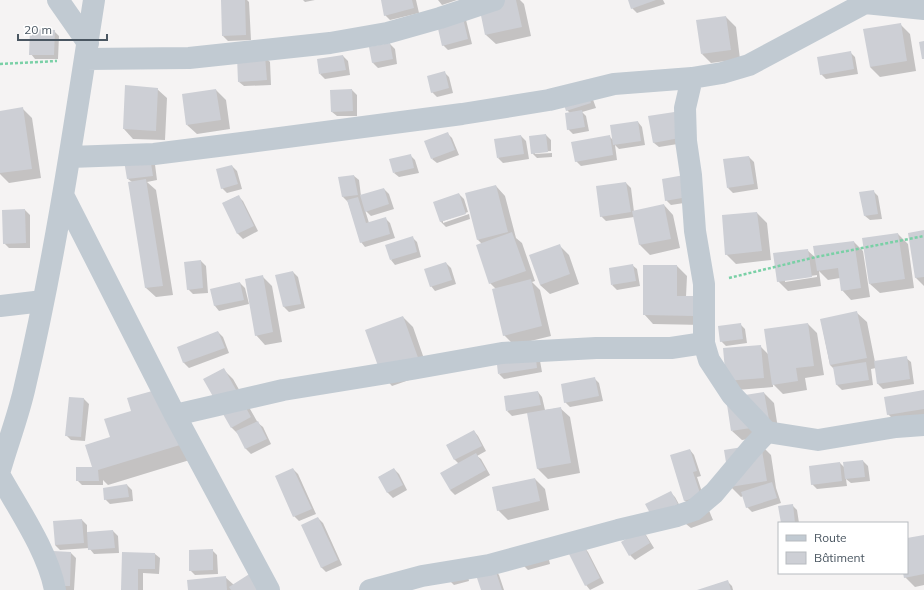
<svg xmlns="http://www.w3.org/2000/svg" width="924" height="590" viewBox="0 0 924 590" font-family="Mulish,sans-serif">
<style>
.shadow{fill:#0003;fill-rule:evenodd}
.building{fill:#cdcfd5}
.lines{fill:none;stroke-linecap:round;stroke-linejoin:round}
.path{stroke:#7ad0a6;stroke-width:2.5;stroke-dasharray:3 2;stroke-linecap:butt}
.minor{stroke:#c1cad2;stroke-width:22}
</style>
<rect width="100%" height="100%" fill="#f5f3f3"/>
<path class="shadow" d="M222,0H247L249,2L251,40L228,41L223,36Z
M303,0H315L305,2Z
M382,0H416L419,13L390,20L385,15Z
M438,0H457L442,5Z
M489,0H520L524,4L531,36L496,44L486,35Z
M629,0H663L665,4L637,13L632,8Z
M726,17L736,27L740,59L711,63L702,54Z
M466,20L472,44L448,50L443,45L437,21Z
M900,24L910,34L916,71L880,77L870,67Z
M54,31L59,36L58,59H35L31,54Z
M390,44L395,49L397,64L378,68L373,63L370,47Z
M850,52L855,57L858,74L826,79L821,74Z
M343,56L348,61L350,75L325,79L320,74Z
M265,57L270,62L271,85L244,86L239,82Z
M444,72L449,77L453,93L437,97L432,92Z
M126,86L157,89L167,98L165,140L133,139L124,129Z
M216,90L226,100L230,129L197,134L187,125Z
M352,90L357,95V116H337L332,112V91Z
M591,94L596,108L582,112L586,116L589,131L573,134L568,129L570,113L567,110Z
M22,108L32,118L41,178L9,183L0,174V112Z
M650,117L690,142L659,147L654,143Z
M638,122L642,127L645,145L619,149L615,145L617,160L581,166L576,161L609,136L613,140Z
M448,134L452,138L459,155L437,163L432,159Z
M546,135L551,140V151L535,152V154L552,153V157L537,158L532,153Z
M521,136L526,141L529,159L503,163L498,158Z
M153,149L157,180L147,182L156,190L173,295L156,297L146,288L132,182L128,179Z
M410,155L415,160L419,173L399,177L394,173Z
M749,157L754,162L758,189L733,193L728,188Z
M232,166L237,171L242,189L227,193L222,188Z
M689,175L697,201L671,205L666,200Z
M354,176L359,180L361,196L384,189L389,194L394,209L371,216L365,210L369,223L385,218L390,223L395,238L365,247L361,242L348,202L343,197L339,178Z
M626,183L631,188L634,212L664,205L673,215L680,248L650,255L640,245L634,217L606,221L601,216Z
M496,186L505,196L516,238L522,243L535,281L532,282L540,290L551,336L514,345L504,335L496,289L490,283L482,244L478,240Z
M873,191L878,196L882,219L870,220L865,216Z
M459,194L464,199L468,212L443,221V223L469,214L470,219L446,227L441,222L435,202Z
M238,196L243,201L258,231L243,239L238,234L223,203Z
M25,210L30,215V248H9L4,243Z
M757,213L767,223L771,260L736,264L726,254Z
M924,231V286L916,278Z
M898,234L908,244L914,288L880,293L870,284Z
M412,237L417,242L421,257L395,265L391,260Z
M854,242L863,251L870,297L851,300L842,290L840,278L828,280L819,271L821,286L788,291L778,281L807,250L816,258ZM817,275V277L785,282V280Z
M559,245L569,255L579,284L550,294L540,285Z
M201,261L206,266L208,293L193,294L188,289Z
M446,263L451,268L456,284L435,291L431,286Z
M632,265L637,269L640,286L617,290L612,285Z
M677,266L687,276L686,297L704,325L653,324L644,314Z
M293,272L298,277L305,308L289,312L284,307L277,276Z
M262,276L272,286L282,342L265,345L256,335Z
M240,283L245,288L249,304L219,311L215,306L211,290Z
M857,313L867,322L875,362L906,358L911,362L914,384L883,389L878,384L876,368L871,369L873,385L842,390L837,385L834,369L830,365L821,320Z
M403,317L413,327L429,373L392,386L383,376Z
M740,324L745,329L747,343L726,346L721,341Z
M808,324L817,333L824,375L805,378L807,390L783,394L773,384V387L737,390L727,381L760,346L768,354Z
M218,332L223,337L229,353L189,368L184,363L178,348Z
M539,355L542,372L504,379L499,374Z
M223,369L233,379L258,423L263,427L271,444L251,454L246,449L240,436L232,428L205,379Z
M594,378L599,383L603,401L570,407L565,402Z
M162,389L193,459L108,485L103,480V485H82L77,480L93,468L132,411Z
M924,391V420L898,424L888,414Z
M538,392L542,397L545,410L560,408L570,417L580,473L548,479L538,469L528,413L512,416L507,411Z
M764,393L774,403L779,435L742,440L732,431Z
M70,398L84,399L89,404L85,441L71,440L66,435Z
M474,431L478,436L486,451L477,456L481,459L490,475L455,495L450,490L459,464L455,460L447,445Z
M761,445L771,455L776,488L781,503L752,512L747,507L743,496L741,497L731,487Z
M690,450L694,455L701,476L697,477L705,501L713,520L691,528L686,524L670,492L675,497L681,508L690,505L685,501L671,456Z
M863,461L868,466L870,481L851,483L846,479L847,486L817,489L812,484L840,463L845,468Z
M293,469L298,474L316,514L299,521L294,516Z
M394,469L399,474L407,490L393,498L388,493L379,477Z
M535,479L545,489L549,510L508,520L498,510Z
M127,485L132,490L133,501L110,504L105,499Z
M792,505L797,510L799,523H782Z
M318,518L323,523L342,565L326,572L321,567Z
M82,520L87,525V533L113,531L118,536L119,553L94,554L89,548L60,550L55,545Z
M641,530L646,535L654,548L635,560L630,555Z
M924,536V585L915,587L905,577L904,573H907V539Z
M584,547L588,552L604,583L590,590L586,585Z
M212,550L217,555L218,574L195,575L190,570Z
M547,551L550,564L528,570L523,565Z
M71,553L76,558L74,590H57Z
M123,553L155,554L160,558L159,574L143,573V590H123Z
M465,564L469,581L454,585L449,580Z
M495,570L499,575L504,590H482Z
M225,577L234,585L271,590H189Z
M727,581L732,586L733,590H700Z"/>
<path class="building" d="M221,0H245L246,35L222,36Z
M381,0H412L414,8L384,16Z
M484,0H516L522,27L485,35L478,1Z
M628,0H656L631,9Z
M462,14L468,39L442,46L436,20Z
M726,16L731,50L701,54L696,20Z
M901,23L907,61L870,67L863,29Z
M30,29L55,30L54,55H29Z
M924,41V59H922L919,42Z
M390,43L393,59L372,63L369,47Z
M851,51L854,69L820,75L817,57Z
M343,55L346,70L319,74L317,59Z
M265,56L267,80L238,82L237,57Z
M445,71L449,88L431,93L427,76Z
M125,85L158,88L156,131L123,129Z
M587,88L591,103L566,111L561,95Z
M216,89L221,120L186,125L182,94Z
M352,89L353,111L331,112L330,90Z
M23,107L32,169L0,173V111Z
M582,110L585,127L567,130L565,113Z
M681,111L685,137L653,143L648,116Z
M638,121L641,141L613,145L610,125Z
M448,132L455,150L431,159L424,141Z
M546,134L548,152L531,154L529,136Z
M521,135L524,154L497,158L494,139Z
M610,135L613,155L575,162L571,142Z
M148,144L153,176L127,179L122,148Z
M411,154L414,168L393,173L389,159Z
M749,156L754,184L727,188L723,159Z
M232,165L238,184L221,189L216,169Z
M690,174L693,196L665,201L662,179Z
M354,175L358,195L342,197L338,177Z
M146,179L163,286L145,288L128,182Z
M626,182L631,212L600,217L596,186Z
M496,185L508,232L477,240L465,193Z
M384,188L389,204L365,212L360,195Z
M874,190L878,214L864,216L859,192Z
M459,193L466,214L440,222L433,202Z
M239,195L254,226L237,234L222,203Z
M358,197L366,223L386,217L390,234L360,243L347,200Z
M664,204L671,239L639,245L632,211Z
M25,209L26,243L3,244L2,210Z
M757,212L762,251L725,255L722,215Z
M924,230V277L915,278L908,233Z
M512,232L526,271L489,284L476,245Z
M898,233L905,279L869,284L862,238Z
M413,236L417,252L390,260L385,245Z
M854,241L861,288L841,291L838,268L817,271L813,246Z
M560,244L570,274L540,285L529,255Z
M808,249L812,277L777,282L773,253Z
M201,260L203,288L187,290L184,262Z
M446,262L452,280L430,287L424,269Z
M633,264L636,281L611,285L609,268Z
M643,265H677V296H695L694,316L643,315Z
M293,271L301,304L283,307L275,275Z
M263,275L273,332L255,336L245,279Z
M531,279L542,326L503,336L492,289Z
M240,282L244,300L214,306L210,289Z
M857,311L867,358L830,365L820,319Z
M403,316L420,363L382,377L365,330Z
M741,323L743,339L720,342L718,326Z
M808,323L814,366L796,368L798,381L772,385L764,329Z
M218,331L225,348L183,363L177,347Z
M761,345L764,378L726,381L723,348Z
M535,349L537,368L498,374L496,355Z
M907,356L910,379L877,384L874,361Z
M866,362L869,380L836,385L833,367Z
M224,368L251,417L231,428L203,379Z
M595,377L599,396L564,403L561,384Z
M163,388L180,445L98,470L99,481H76V467H92L85,445L110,437L104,419L131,411L127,398Z
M924,390V409L887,415L884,397Z
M538,391L541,405L506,411L504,396Z
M764,392L770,425L731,431L726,398Z
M69,397L84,398L81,437L65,436Z
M561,407L571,463L537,469L527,413Z
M258,421L267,439L245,449L236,431Z
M474,430L482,446L454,460L446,445Z
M761,444L767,481L730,487L724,450Z
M690,449L697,471L693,472L701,496L684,501L670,455Z
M476,453L486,470L450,490L440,473Z
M863,460L865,477L845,479L843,462Z
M840,462L842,481L811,485L809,466Z
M293,468L312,509L293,517L275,476Z
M394,468L403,485L387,493L378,477Z
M535,478L540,501L497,511L492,487Z
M772,482L777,498L746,508L741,492Z
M127,484L129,497L104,500L103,488Z
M671,491L678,504L652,517L645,504Z
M793,504L795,523H781L778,506Z
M318,517L338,560L321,568L301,525Z
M82,519L84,543L55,545L53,521Z
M642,529L650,543L629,556L621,542Z
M113,530L115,548L88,550L87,532Z
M924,535V574L904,578L903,573H907V538Z
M584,546L600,578L585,586L569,554Z
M213,549V570L189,571V550Z
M53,551L71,552L70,586H52Z
M122,552L155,553V569H138V590H121Z
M257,569L259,590H231L229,587Z
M495,569L502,590H481L476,575Z
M226,576L227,590H188L187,580Z
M728,580L731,590H697Z"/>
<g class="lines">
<path class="path" d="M0,64L57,61
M729,278L816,257L924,236"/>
<path class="minor" d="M58,0L88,43
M861,0L865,3L924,9
M85,59L189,58L330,43L387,33L440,18L494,0
M692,78L685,108L686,141L691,175L695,231L704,284V343L709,360L732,395L767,432L818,440L896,427L924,425
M70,157L154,154L226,145L462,114L549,100L614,84L692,78L722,73L749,65L865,3
M63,195L175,415L269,590
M0,306L43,301
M175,415L283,390L412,369L502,353L596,348H671L704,343
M0,470C8,442 19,414 25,386C55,259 74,129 94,0
M0,476C19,510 48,552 55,590
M370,590L422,576L489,565L618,530L677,516L694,510L714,493L751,449L767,432"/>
</g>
<rect x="778" y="522" width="130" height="52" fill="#ffffff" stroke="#b7bbc0"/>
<rect x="786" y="535" width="20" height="6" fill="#c1cad2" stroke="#b7bbc0"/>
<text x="814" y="542" font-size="12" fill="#4a5661">Route</text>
<rect x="786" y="552" width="20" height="12" fill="#cdcfd5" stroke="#b7bbc0"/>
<text x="814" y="562" font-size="12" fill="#4a5661">Bâtiment</text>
<path d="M18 34v6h89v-6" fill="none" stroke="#4a5661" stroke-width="2"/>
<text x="24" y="34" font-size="12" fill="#4a5661" stroke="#ffffff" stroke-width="3" paint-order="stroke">20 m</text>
</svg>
